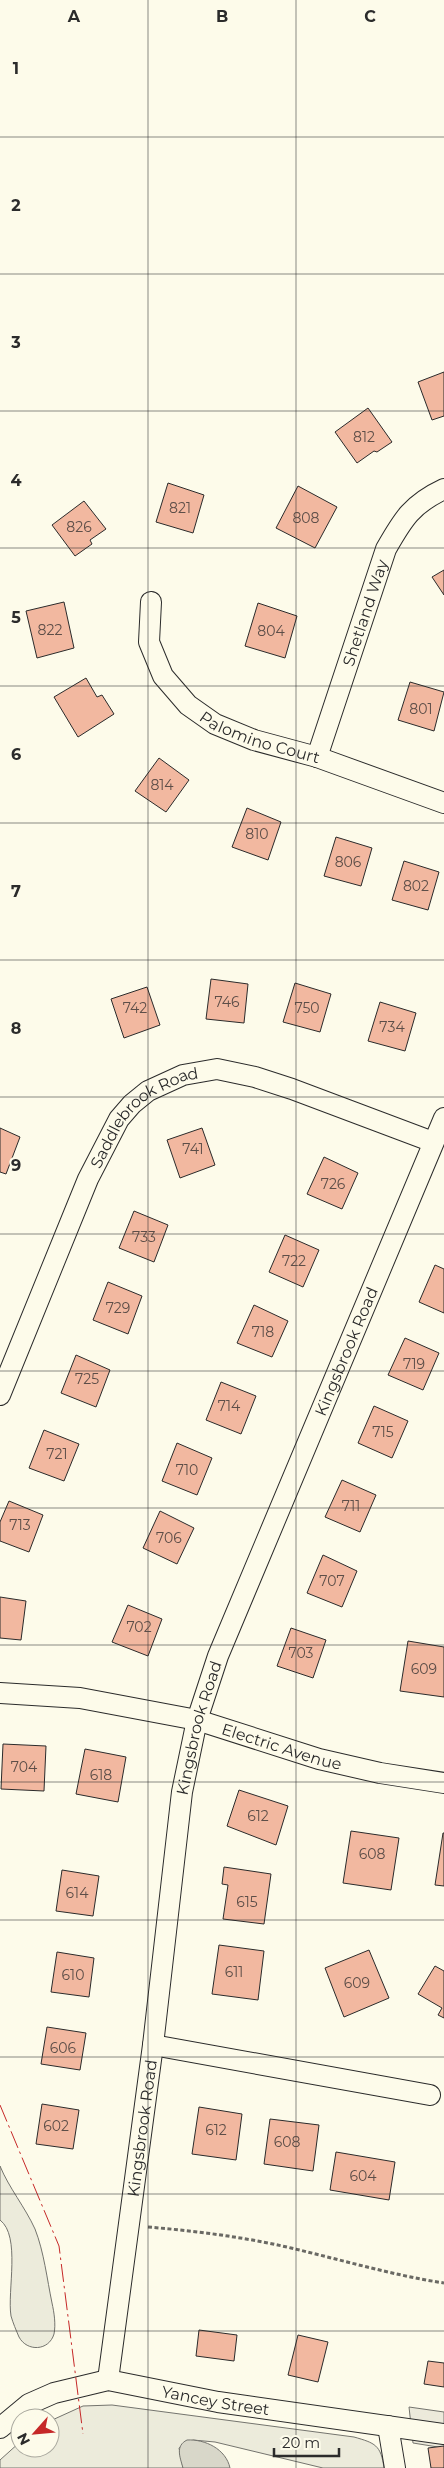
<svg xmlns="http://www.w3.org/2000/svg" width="444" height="2468" viewBox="0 0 444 2468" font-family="Montserrat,sans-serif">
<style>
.green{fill:#ecebdb;stroke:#74746e}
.parking{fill:#eceadb;stroke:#74746e}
.water{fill:#d8d7c9;stroke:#74746e}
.building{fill:#f2b8a0;stroke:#2b2b2b}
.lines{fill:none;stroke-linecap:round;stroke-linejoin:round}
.minor-casing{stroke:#2b2b2b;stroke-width:22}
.path{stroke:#6a6964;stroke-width:3;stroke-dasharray:4 2.5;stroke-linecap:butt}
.minor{stroke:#fdfbea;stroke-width:20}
.power{stroke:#c62828;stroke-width:1;stroke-dasharray:18 4 2.5 4;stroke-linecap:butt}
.grid{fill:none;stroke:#2b2b2b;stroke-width:1;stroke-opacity:0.55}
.labels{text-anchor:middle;stroke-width:4;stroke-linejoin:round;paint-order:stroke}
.number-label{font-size:14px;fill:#5d4e48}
.street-label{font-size:16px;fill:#2b2b2b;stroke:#fdfbea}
.grid-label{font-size:16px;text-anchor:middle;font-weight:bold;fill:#2b2b2b;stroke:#fdfbea;stroke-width:4;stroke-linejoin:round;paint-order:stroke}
</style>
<rect width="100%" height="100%" fill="#fdfbea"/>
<path class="green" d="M0,2166C9,2188 25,2207 35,2229C44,2252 47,2279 52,2303C54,2312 56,2324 54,2334C49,2351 27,2352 19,2337C16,2330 13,2323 11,2316C7,2291 21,2236 0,2220Z
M112,2405L354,2437C375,2443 381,2445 384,2468H323L215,2442L193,2440L179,2448L183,2468H0V2460L20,2442V2448H50V2421L83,2406Z"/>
<path class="parking" d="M409,2407L444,2412V2448L413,2443Z"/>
<path class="water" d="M187,2440C205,2439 226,2449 230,2468H183C180,2457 175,2446 187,2440Z"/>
<path class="building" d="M444,372V416L432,420L418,382Z
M368,408L392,442L377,452L374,451L357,463L335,432Z
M168,483L204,495L193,533L156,522Z
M298,486L337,507L315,548L276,528Z
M84,501L106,529L90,540L92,544L75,556L52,525Z
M444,570V595L432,577Z
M64,602L74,648L37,658L26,611Z
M258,603L297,616L285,658L245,646Z
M86,678L97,697L102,695L114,714L78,737L54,697Z
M410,682L444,692L434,731L398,720Z
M159,758L189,780L166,812L135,791Z
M247,808L281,822L268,860L232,847Z
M336,837L372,848L361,886L324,876Z
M404,861L439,872L428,910L392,900Z
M211,979L248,984L244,1023L206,1019Z
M295,983L331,994L320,1032L283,1022Z
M147,987L160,1025L124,1038L111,999Z
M380,1002L416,1013L405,1051L368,1041Z
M0,1128L20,1137L6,1174L0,1172Z
M202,1128L215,1165L180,1178L167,1140Z
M324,1157L358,1173L342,1209L307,1194Z
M134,1211L168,1225L154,1262L119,1248Z
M285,1235L319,1250L303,1287L269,1272Z
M435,1265L444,1269V1313L419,1302Z
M108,1282L142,1296L128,1334L93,1320Z
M254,1305L288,1321L272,1357L237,1343Z
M405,1338L439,1353L423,1390L388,1375Z
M76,1355L110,1370L96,1407L61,1393Z
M221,1382L256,1396L241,1434L206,1420Z
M374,1406L408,1421L392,1458L358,1443Z
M44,1430L79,1444L64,1481L29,1468Z
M177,1443L212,1458L197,1495L162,1481Z
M342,1480L376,1495L360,1532L325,1517Z
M9,1501L43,1515L29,1552L0,1541V1522Z
M160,1511L194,1528L177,1564L143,1548Z
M323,1555L357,1571L342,1607L307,1593Z
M0,1597L26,1601L21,1640L0,1638Z
M128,1605L162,1619L148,1656L112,1642Z
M291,1628L326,1640L313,1678L277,1666Z
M408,1641L444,1647V1697L400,1691Z
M3,1744L46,1746L44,1791L1,1789Z
M85,1749L126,1757L118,1802L76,1794Z
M239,1790L288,1806L276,1845L227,1826Z
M351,1831L399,1838L391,1890L343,1883Z
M443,1833H444V1886L435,1885Z
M224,1867L271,1874L264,1924L223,1919L228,1885L222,1884Z
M62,1870L99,1876L93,1916L56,1911Z
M219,1945L264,1951L258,2000L212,1994Z
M369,1950L389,1998L344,2017L325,1968Z
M57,1952L94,1958L89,1997L51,1992Z
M435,1966L444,1971V2018L438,2015L442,2008L418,1994Z
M47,2027L86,2033L80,2070L41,2064Z
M42,2104L79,2110L73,2149L36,2144Z
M199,2107L242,2114L236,2160L192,2154Z
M270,2119L319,2125L313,2171L264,2164Z
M336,2152L395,2162L389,2200L330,2190Z
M199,2330L237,2335L234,2361L196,2356Z
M298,2335L328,2342L318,2382L288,2375Z
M428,2361L444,2363V2387L424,2384Z
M444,2446V2468H431L428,2448Z"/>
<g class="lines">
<g class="minor-casing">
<g id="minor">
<path id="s1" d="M151,602L149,642L163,676L188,705L215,724L254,740L317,757L444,803"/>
<path id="s2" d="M317,757L386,549C403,519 412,504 444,489"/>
<path id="s3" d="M0,1395L88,1179L119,1119L132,1104L148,1091L183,1075L217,1069L255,1077L292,1089L433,1142"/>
<path id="s4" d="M0,1693L80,1698L197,1720L319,1759L380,1773L444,1783"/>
<path d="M153,2045L430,2095"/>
<path id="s5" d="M108,2380L153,2045L182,1792L197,1720L218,1656L444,1118"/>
<path d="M388,2426L395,2468"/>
<path id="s6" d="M0,2428L29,2404L54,2393L108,2380L218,2402L444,2434"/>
</g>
</g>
<path class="path" d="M148,2227C196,2231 244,2237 291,2248C342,2260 392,2275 444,2283"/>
<use href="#minor" class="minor"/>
<path class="power" d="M0,2105L59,2246L83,2434"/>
</g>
<path class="grid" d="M148,0V2468M296,0V2468M0,137H444M0,274H444M0,411H444M0,548H444M0,686H444M0,823H444M0,960H444M0,1097H444M0,1234H444M0,1371H444M0,1508H444M0,1645H444M0,1782H444M0,1920H444M0,2057H444M0,2194H444M0,2331H444"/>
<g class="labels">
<g class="number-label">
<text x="364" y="442">812</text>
<text x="180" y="513">821</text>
<text x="306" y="523">808</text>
<text x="79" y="532">826</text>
<text x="50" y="635">822</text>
<text x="271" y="636">804</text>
<text x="421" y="714">801</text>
<text x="162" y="790">814</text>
<text x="257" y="839">810</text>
<text x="348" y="867">806</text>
<text x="416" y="891">802</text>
<text x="227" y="1007">746</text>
<text x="135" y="1013">742</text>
<text x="307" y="1013">750</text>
<text x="392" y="1032">734</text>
<text x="193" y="1154">741</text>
<text x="333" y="1189">726</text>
<text x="144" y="1242">733</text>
<text x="294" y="1266">722</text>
<text x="118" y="1313">729</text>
<text x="263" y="1337">718</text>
<text x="414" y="1369">719</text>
<text x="87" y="1384">725</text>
<text x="229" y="1411">714</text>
<text x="383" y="1437">715</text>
<text x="57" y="1459">721</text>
<text x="187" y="1475">710</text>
<text x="351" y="1511">711</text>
<text x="20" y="1530">713</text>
<text x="169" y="1543">706</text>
<text x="332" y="1586">707</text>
<text x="139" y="1632">702</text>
<text x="301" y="1658">703</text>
<text x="424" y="1674">609</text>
<text x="24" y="1772">704</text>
<text x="101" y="1780">618</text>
<text x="258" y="1821">612</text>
<text x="372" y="1859">608</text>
<text x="77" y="1898">614</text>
<text x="247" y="1907">615</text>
<text x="234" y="1977">611</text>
<text x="73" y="1980">610</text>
<text x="357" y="1988">609</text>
<text x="63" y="2053">606</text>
<text x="56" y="2131">602</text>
<text x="216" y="2135">612</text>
<text x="287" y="2147">608</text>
<text x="363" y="2181">604</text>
</g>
<g class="street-label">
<text dy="6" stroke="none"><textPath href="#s2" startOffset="152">Shetland Way</textPath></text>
<text dy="6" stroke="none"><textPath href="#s1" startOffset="195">Palomino Court</textPath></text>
<text dy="6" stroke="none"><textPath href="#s3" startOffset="321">Saddlebrook Road</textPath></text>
<text dy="6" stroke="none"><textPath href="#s5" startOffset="1064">Kingsbrook Road</textPath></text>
<text dy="6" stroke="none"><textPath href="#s5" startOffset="659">Kingsbrook Road</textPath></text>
<text dy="6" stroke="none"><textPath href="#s4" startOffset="288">Electric Avenue</textPath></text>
<text dy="6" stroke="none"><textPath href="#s5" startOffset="254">Kingsbrook Road</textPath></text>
<text dy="6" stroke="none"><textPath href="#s6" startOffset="230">Yancey Street</textPath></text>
</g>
</g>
<g class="grid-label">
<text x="74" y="22">A</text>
<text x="222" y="22">B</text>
<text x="370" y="22">C</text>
<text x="16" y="74">1</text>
<text x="16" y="211">2</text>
<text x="16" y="348">3</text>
<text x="16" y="486">4</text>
<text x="16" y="623">5</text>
<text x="16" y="760">6</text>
<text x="16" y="897">7</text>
<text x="16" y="1034">8</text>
<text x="16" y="1171">9</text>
</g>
<g transform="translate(35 2433) rotate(243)"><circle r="24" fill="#fdfbea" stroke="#a9a89e"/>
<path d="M0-4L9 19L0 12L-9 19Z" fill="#c62828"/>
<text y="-8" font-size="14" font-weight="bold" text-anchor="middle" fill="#2b2b2b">N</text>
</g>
<path d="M274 2448v8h65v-8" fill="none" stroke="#2b2b2b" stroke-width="2.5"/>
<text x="282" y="2448" font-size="15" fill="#2b2b2b" stroke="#fdfbea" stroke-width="4" paint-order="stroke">20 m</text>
</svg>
